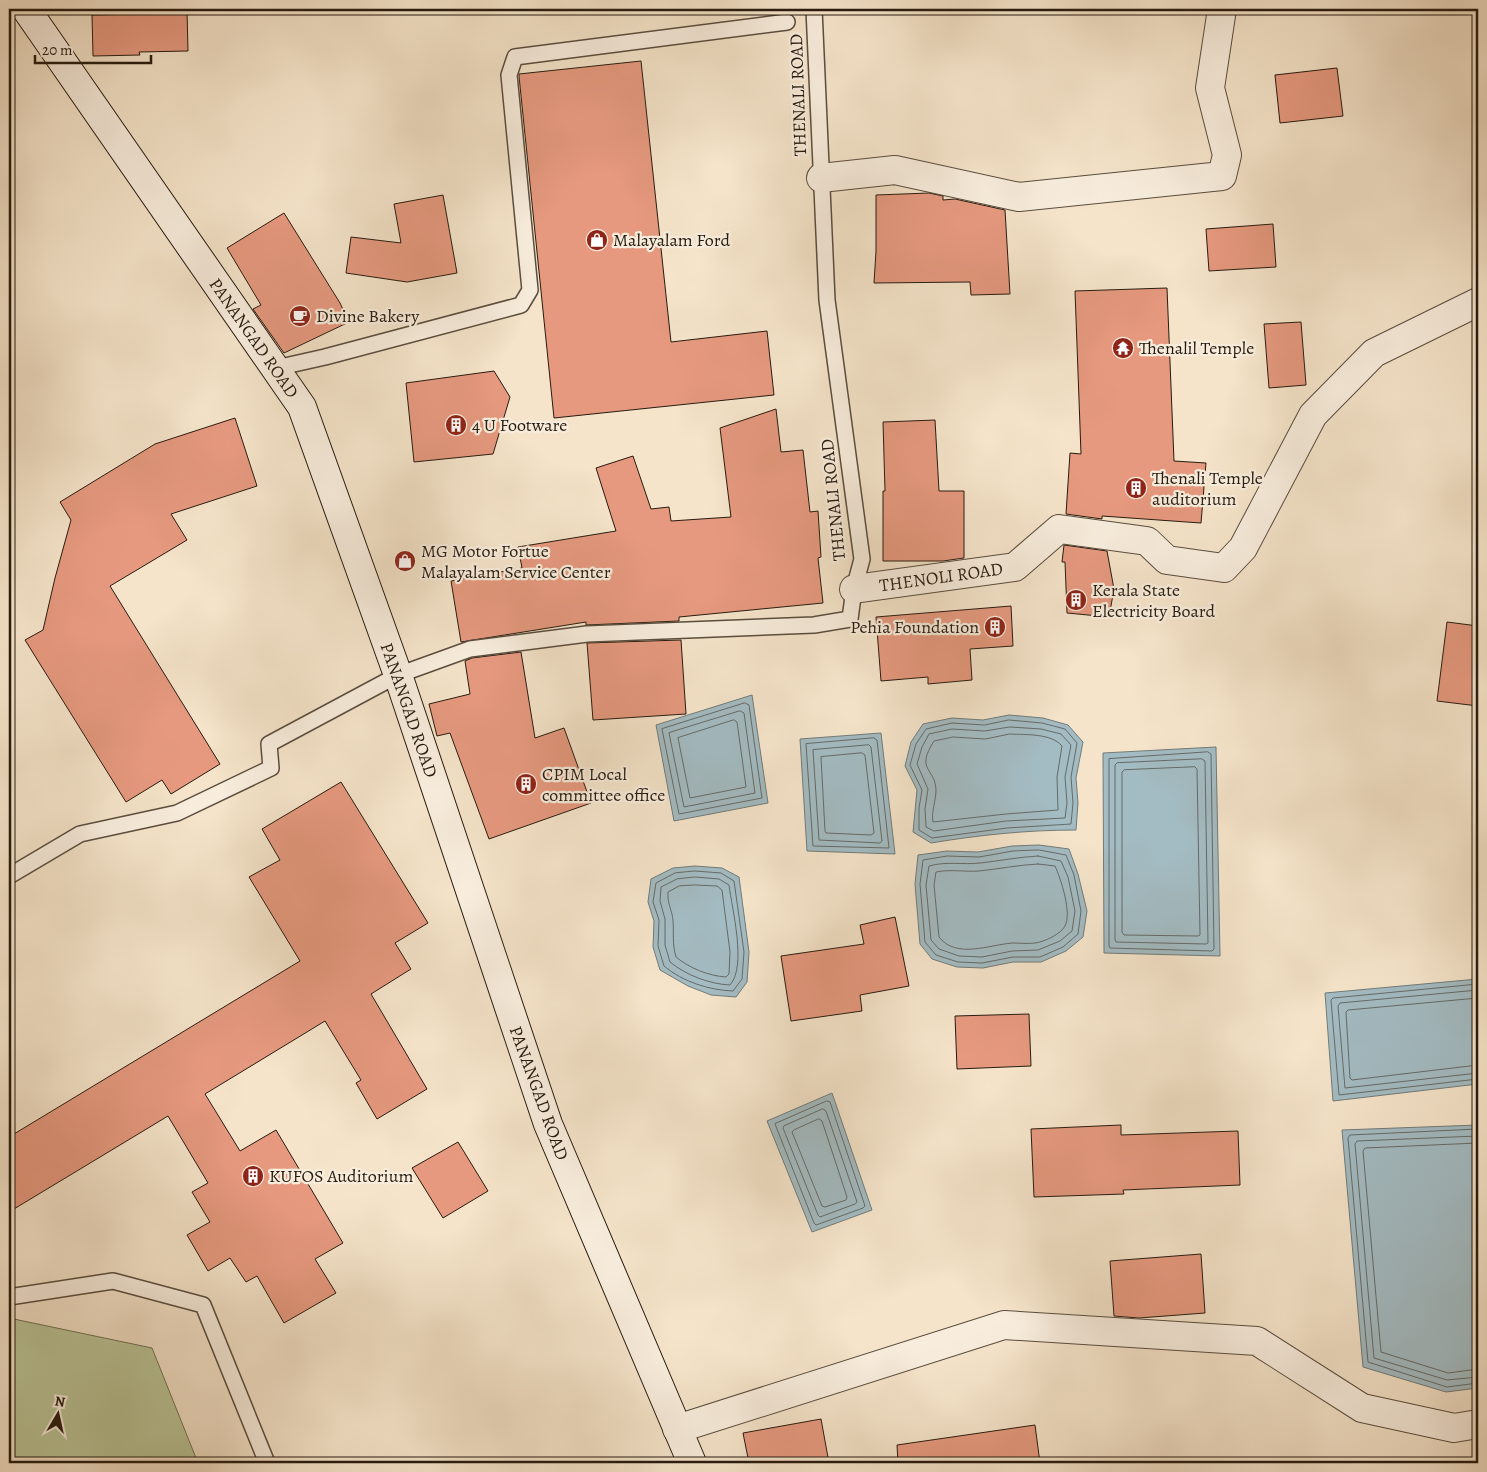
<svg xmlns="http://www.w3.org/2000/svg" width="1487" height="1472" viewBox="0 0 1487 1472" font-family="Alegreya,serif">
<style>
.green{fill:#bac598;stroke:#707054}
.water{fill:#a3bbc2;stroke:#717b7a}
.lines{fill:none;stroke-linecap:round;stroke-linejoin:round}
.shore{stroke:#656b68;stroke-width:1}
.building{fill:#e6997f;stroke:#271b0f}
.lane-casing{stroke:#5a4d3e;stroke-width:18}
.street-casing{stroke:#5a4d3e;stroke-width:30}
.secondary-casing{stroke:#271b0f;stroke-width:30}
.lane{stroke:#f8eddd;stroke-width:15}
.street{stroke:#f8eddd;stroke-width:28}
.secondary{stroke:#f8eddd;stroke-width:28}
.labels{text-anchor:middle;stroke-width:4.5;stroke-linejoin:round;paint-order:stroke}
.street-label{font-size:18px;fill:#271b0f;stroke:#f8eddd}
.poi-label{font-size:18px;fill:#271b0f;stroke:#f8eddd;text-anchor:start}
</style>
<rect width="100%" height="100%" fill="#f5e4ca"/>
<filter id="stains"><feTurbulence type="fractalNoise" baseFrequency=".004" numOctaves="4"/><feColorMatrix values="0 0 0 0 .2 0 0 0 0 .09 0 0 0 0 .02 0 0 0 .5 -.17"/></filter>
<radialGradient id="worn" r=".72"><stop offset=".6" stop-color="#630" stop-opacity="0"/><stop offset="1" stop-color="#630" stop-opacity=".3"/></radialGradient>
<path class="green" d="M9,1318L152,1348L198,1463H9Z"/>
<path class="water" d="M752,695L768,803L674,821L656,725Z
M1009,715L1043,718L1068,725L1083,742L1076,778L1078,803L1076,830C1027,830 979,835 931,843L913,832L917,790L905,766L911,742L923,724L952,718L983,720Z
M881,733L895,854L807,851L800,739Z
M1216,747L1220,956L1104,953L1103,753Z
M1039,845L1069,849L1078,874L1087,911L1083,937L1066,951L1041,962H1013L983,968L957,967L932,959L920,944L915,884L918,855L947,851L978,852L1012,846Z
M695,866L722,868L739,877L749,952L747,982L736,997L711,995L688,986L660,970L653,947L654,921L648,902L651,879L673,868Z
M1478,979V1084L1333,1101L1325,993Z
M832,1093L872,1210L812,1232L767,1121Z
M1478,1125V1388L1446,1392L1363,1367L1342,1130Z"/>
<g class="lines">
<path class="shore" d="M745,703L749,705L762,798L679,814L662,729Z
M740,711L744,713L755,793L684,807L669,733Z
M734,720L737,722L746,787L690,798L678,738Z
M1009,720L1042,723L1065,729L1077,743L1071,777L1073,803L1071,824L1007,828L932,838L919,830V808L922,790L910,765L916,744L926,729L952,723L984,725Z
M1010,727L1041,729L1061,734L1071,745L1065,777L1067,803L1065,818L1006,821L934,831L926,827L925,809L928,789L917,764L922,747L929,734L952,729L984,731Z
M1010,734C1026,735 1051,733 1062,746L1057,777L1058,810L1006,814L933,822C931,812 936,801 936,790C935,767 915,771 934,741L953,737L985,739Z
M874,738L877,740L889,848L813,846L806,744Z
M869,745L871,747L882,841L880,843L819,840L813,750Z
M1208,752L1211,754L1214,949L1212,951L1110,948L1109,946V759Z
M862,753L865,755L874,833L871,835L826,833L825,831L821,757Z
M1202,759L1205,761L1208,943L1206,944L1116,942L1115,940V765L1117,763Z
M1195,767L1197,769L1200,935L1198,936L1124,935L1122,932V772L1124,770Z
M1039,850L1066,855L1074,875L1081,911L1078,934L1063,947L1040,957H1013L982,963L958,962L936,955L925,942L920,884L923,860L947,856L979,857L1013,851Z
M1038,856L1061,861L1068,877L1075,911L1072,931L1060,941L1038,950L1012,951L982,957L959,956L939,949L931,940L926,885L929,866C946,861 963,865 980,863C999,861 1019,857 1038,856Z
M1038,864L1055,866C1061,879 1072,913 1065,926C1061,934 1044,942 1035,943C1028,944 1020,943 1012,943C989,945 956,959 939,937L934,885L936,872C950,869 965,872 979,871C999,869 1018,865 1038,864Z
M695,871L721,873L734,881L744,952L742,979L733,991C709,990 683,982 664,966L658,946L659,920L653,902L656,883L675,873Z
M695,877L719,879L729,885C732,909 747,966 730,985C709,984 686,975 670,962L665,945V919L660,901L661,887L677,879Z
M695,885L717,886L722,890L730,952L729,974L726,977C709,976 689,968 676,957C672,943 674,934 673,920C672,910 667,903 668,892L679,886Z
M1478,984L1333,998L1331,1000L1339,1095L1478,1079
M1478,990L1340,1003L1338,1006L1345,1088L1478,1073
M1478,998L1348,1010L1346,1012L1350,1078L1352,1080L1478,1065
M827,1101L830,1102L865,1206L863,1208L816,1225L814,1223L775,1124Z
M823,1109L826,1111L857,1202L855,1204L820,1217L818,1215L783,1128L784,1126Z
M819,1119L822,1121L847,1197L846,1200L825,1207L822,1206L792,1132L794,1130Z
M1478,1129L1350,1135L1348,1138L1368,1362L1447,1387L1478,1383
M1478,1136L1357,1141L1355,1144L1374,1358L1447,1380L1478,1377
M1478,1143L1365,1148L1363,1151L1381,1352L1448,1373L1478,1369"/>
</g>
<path class="building" d="M143,9H187L188,51L139,52L140,55L93,56L92,15L144,14Z
M641,61L671,342L767,331L774,395L554,418L519,76V74Z
M1337,68L1343,116L1280,123L1275,75Z
M929,193L943,196V200L955,199L1005,210L1010,294L971,295L970,282L874,283L876,251V195Z
M443,195L457,273L407,282L346,273L351,237L401,243L394,204Z
M284,213L340,303L349,322L284,353L253,309L261,305L227,248Z
M1273,224L1276,267L1209,271L1206,229Z
M1167,288L1174,461L1206,463L1201,523L1102,516V519L1066,514L1070,453L1081,454L1075,291Z
M1301,322L1306,385L1269,388L1264,324Z
M494,371L510,397L493,454L414,462L406,383Z
M776,409L781,452L803,450L810,512L818,511L821,557L818,558L823,603L679,617V621L586,625V622L461,642L451,581L522,568L518,547L616,531L596,468L633,456L651,509L669,507L671,521L731,517L720,428Z
M235,418L257,486L171,514L187,540L110,586L220,764L171,794L162,780L126,802L25,640L43,630L55,578L71,520L60,502L155,444Z
M935,420L939,491H964V558L943,561H883V491H885L883,422Z
M1064,545L1107,551L1114,589L1109,617L1067,613L1065,562H1062Z
M1011,606L1013,646L970,649L972,680L928,684V677L881,681L876,617Z
M1447,622L1478,626V706L1437,701Z
M681,640L686,714L593,720L587,643Z
M521,652L535,738L564,728L591,803L489,839L450,733L437,736L429,704L470,694L465,661L472,658Z
M341,782L428,923L395,943L411,969L371,994L427,1089L377,1119L356,1083L361,1080L325,1021L205,1094L240,1151L276,1130L343,1243L315,1259L336,1293L284,1323L257,1276L246,1282L230,1258L208,1271L187,1235L210,1222L192,1192L208,1183L168,1116L9,1212V1137L300,961L249,877L280,860L262,829Z
M895,917L909,986L860,995L862,1011L791,1021L781,956L864,944L860,925Z
M1029,1014L1031,1066L957,1069L955,1016Z
M1121,1125V1135L1238,1131L1240,1185L1123,1190L1124,1194L1034,1197L1031,1129Z
M458,1142L488,1191L443,1218L412,1168Z
M1201,1254L1205,1313L1139,1318L1114,1316L1110,1261Z
M821,1419L829,1463H749L743,1433Z
M1035,1425L1040,1463H898L897,1445Z"/>
<g class="lines">
<g class="lane-casing">
<path id="lane" d="M276,368L325,357L521,305L530,290L509,75L515,57L787,22
M9,876L80,834L177,813L271,768L269,744L398,675L470,649L587,634L814,625L850,619L854,589L862,559L827,300L814,9
M9,1297L113,1281L203,1305L267,1463"/>
</g>
<g class="street-casing">
<path id="street" d="M821,178L895,170L1019,197L1222,176L1227,155L1210,88L1222,9
M854,589L1015,567L1059,529L1147,541L1167,560L1224,568L1243,548L1313,415L1374,353L1478,302
M677,1429L1004,1325L1257,1341L1362,1408L1454,1428L1478,1424"/>
</g>
<g class="secondary-casing">
<path id="secondary" d="M26,9L302,407L398,675L548,1124L692,1463"/>
</g>
<use href="#lane" class="lane"/>
<use href="#street" class="street"/>
<use href="#secondary" class="secondary"/>
</g>
<defs>
<g id="shop-disc" transform="scale(1.125)"><circle r="9.5" fill="#8f2418" stroke="#f8eddd"/><path d="M-5-2.5h2.3a2.7 3.5 0 0 1 5.4 0H5L5.5 6h-11ZM-1.5-2.5h3a1.5 2.3 0 0 0-3 0Z" fill="#fff"/></g>
<g id="cafe-disc" transform="scale(1.125)"><circle r="9.5" fill="#8f2418" stroke="#f8eddd"/><path d="M-5.5-4.5H6V0H3Q3 3.5 0 3.5H-2.5Q-5.5 3.5-5.5 0ZM3-3.2v2h1.7v-2ZM-6 4.5H4V6H-6Z" fill="#fff"/></g>
<g id="temple-disc" transform="scale(1.125)"><circle r="9.5" fill="#8f2418" stroke="#f8eddd"/><path d="M0-6L5-2H3V0L6.5 2.5H4V6H1.5V3h-3V6H-4V2.5H-6.5L-3 0V-2H-5Z" fill="#fff"/></g>
<g id="building-disc" transform="scale(1.125)"><circle r="9.5" fill="#8f2418" stroke="#f8eddd"/><path d="M-4-6H4V6H1V3H-1V6H-4ZM-2.5-4.3h1.7v1.8h-1.7ZM.8-4.3h1.7v1.8H.8ZM-2.5-1h1.7V.8h-1.7ZM.8-1h1.7V.8H.8Z" fill="#fff"/></g>
</defs>
<g fill-rule="evenodd">
<use href="#shop-disc" x="597" y="240"/>
<use href="#cafe-disc" x="300" y="316"/>
<use href="#temple-disc" x="1123" y="348"/>
<use href="#building-disc" x="456" y="425"/>
<use href="#building-disc" x="1136" y="488"/>
<use href="#shop-disc" x="405" y="561"/>
<use href="#building-disc" x="1076" y="600"/>
<use href="#building-disc" x="995" y="627"/>
<use href="#building-disc" x="526" y="784"/>
<use href="#building-disc" x="253" y="1176"/>
</g>
<g class="labels">
<g class="street-label">
<text transform="translate(798 95) rotate(-92)" y="6">THENALI ROAD</text>
<text transform="translate(254 338) rotate(55)" y="6">PANANGAD ROAD</text>
<text transform="translate(833 500) rotate(-96)" y="6">THENALI ROAD</text>
<text transform="translate(941 577) rotate(-8)" y="6">THENOLI ROAD</text>
<text transform="translate(409 710) rotate(71)" y="6">PANANGAD ROAD</text>
<text transform="translate(539 1093) rotate(70)" y="6">PANANGAD ROAD</text>
</g>
<g class="poi-label">
<text x="613" y="246">Malayalam Ford</text>
<text x="316" y="322">Divine Bakery</text>
<text x="1139" y="354">Thenalil Temple</text>
<text x="472" y="431">4 U Footware</text>
<text x="1152" y="484">Thenali Temple<tspan x="1152" dy="21">auditorium</tspan></text>
<text x="421" y="557">MG Motor Fortue<tspan x="421" dy="21">Malayalam Service Center</tspan></text>
<text x="1092" y="596">Kerala State<tspan x="1092" dy="21">Electricity Board</tspan></text>
<text x="979" y="633" text-anchor="end">Pehia Foundation</text>
<text x="542" y="780">CPIM Local<tspan x="542" dy="21">committee office</tspan></text>
<text x="269" y="1182">KUFOS Auditorium</text>
</g>
</g>
<rect width="1487" height="1472" fill="none" stroke="#f5e4ca" stroke-width="30"/>
<rect x="10" y="10" width="1467" height="1452" fill="none" stroke="#271b0f" stroke-width="2.5"/>
<rect x="15" y="15" width="1457" height="1442" fill="none" stroke="#271b0f"/>
<g transform="translate(58 1414) rotate(9)" stroke="#f8eddd" stroke-width="4" paint-order="stroke">
<path d="M0-4L9 19L0 12L-9 19Z" fill="#271b0f"/>
<text y="-8" font-size="14" font-weight="bold" text-anchor="middle" fill="#271b0f">N</text>
</g>
<path d="M35 55v8h116v-8" fill="none" stroke="#271b0f" stroke-width="2.5"/>
<text x="42" y="55" font-size="15" fill="#271b0f" stroke="#f8eddd" stroke-width="4" paint-order="stroke">20 m</text>
<rect width="100%" height="100%" filter="url(#stains)"/>
<rect width="100%" height="100%" fill="url(#worn)"/>
</svg>
